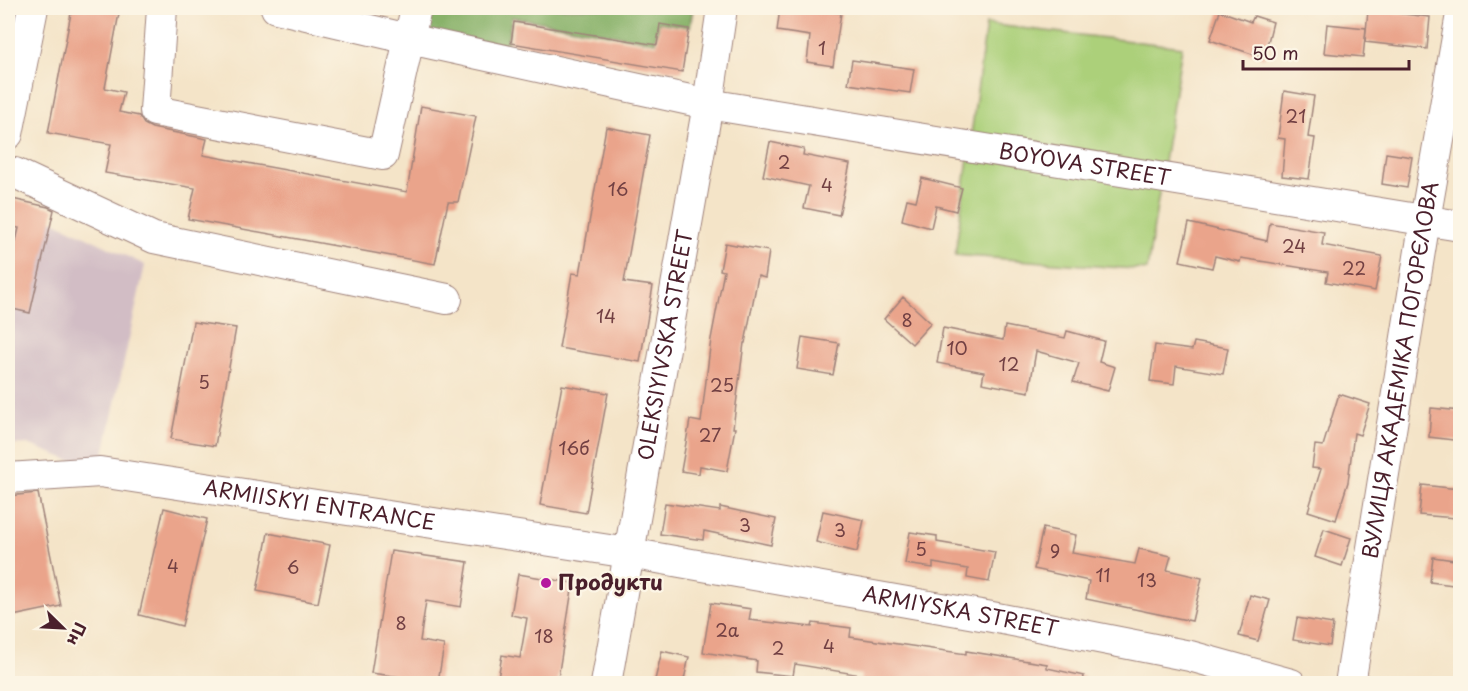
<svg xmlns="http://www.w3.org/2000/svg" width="1468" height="691" viewBox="0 0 1468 691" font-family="'Playpen Sans',sans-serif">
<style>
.industrial{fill:#d2bdc5}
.green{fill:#acd07a;stroke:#7b7852;stroke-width:1.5}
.forest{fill:#89b26a;stroke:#6a684a;stroke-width:1.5}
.building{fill:#eaa48b}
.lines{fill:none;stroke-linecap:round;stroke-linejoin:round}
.minor-casing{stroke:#9f827a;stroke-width:32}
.minor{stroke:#fff;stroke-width:30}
.poi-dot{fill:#b5179e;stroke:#fcf5e5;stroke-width:2}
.labels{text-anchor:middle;stroke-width:4.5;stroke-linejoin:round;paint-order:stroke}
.number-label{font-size:18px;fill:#724043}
.street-label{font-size:21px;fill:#4a1f2b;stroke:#fcf5e5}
.poi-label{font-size:21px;font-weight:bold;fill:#4a1f2b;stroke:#fcf5e5;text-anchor:start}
</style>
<rect width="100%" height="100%" fill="#fcf5e5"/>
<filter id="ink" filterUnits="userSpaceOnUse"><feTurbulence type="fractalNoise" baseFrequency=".0167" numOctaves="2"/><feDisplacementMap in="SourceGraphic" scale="12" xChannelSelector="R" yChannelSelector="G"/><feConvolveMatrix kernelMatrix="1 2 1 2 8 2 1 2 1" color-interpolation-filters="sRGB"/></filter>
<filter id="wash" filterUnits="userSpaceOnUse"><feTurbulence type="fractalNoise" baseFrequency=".008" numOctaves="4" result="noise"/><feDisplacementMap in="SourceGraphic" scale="24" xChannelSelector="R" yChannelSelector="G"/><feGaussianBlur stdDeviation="1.35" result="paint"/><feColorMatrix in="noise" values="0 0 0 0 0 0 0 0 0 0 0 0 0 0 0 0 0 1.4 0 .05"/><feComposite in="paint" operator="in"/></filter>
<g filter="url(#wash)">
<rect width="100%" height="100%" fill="#f4e4c8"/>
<path class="industrial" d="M8,199L145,265L100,472L28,444L8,445Z"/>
<path class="green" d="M986,24L1182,47L1147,270L955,255Z"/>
<path class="forest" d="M422,8H693L690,27L659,22L655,42L512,17L506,49L418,34Z"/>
<g id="blocks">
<path class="building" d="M72,8H120L105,88L124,92L119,112L139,116L144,124L152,128L207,139L203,155L407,192L421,106L476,116L458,202H448L435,264L188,219L195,188L105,173L111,144L48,133Z
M780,8H795L841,13L833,66L807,62L810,36L777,31Z
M1368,10L1430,17L1427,49L1365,42Z
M1220,11L1251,22L1254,16L1273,22L1264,58L1210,40Z
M514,22L657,45L660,24L689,29L682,72L511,43Z
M1327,24L1366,28L1363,57L1324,53Z
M852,60L914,69L910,93L848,84Z
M1284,91L1314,96L1308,137L1315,138L1309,179L1282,176L1285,139L1278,138Z
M606,127L650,135L624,282L653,286L640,362L559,348L572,273L580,274Z
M770,142L804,149L803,155L850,164L839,215L804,208L809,186L763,176Z
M1386,153L1412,157L1407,188L1382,184Z
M922,178L962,188L956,211L936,206L931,228L902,220L907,199L916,201Z
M8,198L48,207L54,210L30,313L8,308V275L19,228L8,226Z
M1189,223L1267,241L1270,223L1324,232L1322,245L1382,256L1375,291L1326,282L1328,272L1241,258L1240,262L1215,256L1212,268L1180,261Z
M725,243L769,251L765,278L758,276L745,343H744L733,428H735L727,471L700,466L699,474L681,471L690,420L701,422L711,339L724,271L720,270Z
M903,297L931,323L912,344L884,319Z
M193,322L236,328L215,446L171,439Z
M1005,326L1065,338L1067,331L1104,341L1099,362L1115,367L1108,391L1073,382L1079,363L1036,351L1029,392L982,383L984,372L937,363L943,328L1003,340Z
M802,337L839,343L833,375L797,369Z
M1194,342L1228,348L1223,374L1176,366L1174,384L1150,381L1155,345L1192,350Z
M562,385L608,393L586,513L540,505Z
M1339,394L1370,404L1360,435L1354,433L1348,482L1336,520L1308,511L1321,469L1312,468L1315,445L1323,446Z
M1431,408L1461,411V441L1429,437Z
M1422,485L1459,489L1456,518L1419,515Z
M38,493L61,606L8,617V496Z
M665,503L720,511V507L776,519L771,545L704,531L703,540L660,534Z
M164,508L207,519L182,626L139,615Z
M823,511L864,520L857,552L816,542Z
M1043,528L1076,535L1072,553L1135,564L1139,549L1171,556L1167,570L1202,578L1192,621L1086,599L1089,581L1034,569Z
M1324,529L1351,538L1342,566L1315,557Z
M910,532L937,536V542L995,552L989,582L967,578L968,569L933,563V568L905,564Z
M268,533L330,545L318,603L257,591Z
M391,551L468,562L461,607L426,601L420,641L444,645L438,682L371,673Z
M1433,557L1461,561V586L1430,582Z
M518,574L573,583L557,684H497L502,655L520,658L527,618L511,615Z
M1250,595L1270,600L1258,641L1239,636Z
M711,603L751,609L749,620L812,627L813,623L851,628L850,637L966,654V651L1047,664V668L1084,676L1083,684H860L861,675L795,664L793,676L756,672L757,661L703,652Z
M1297,618L1333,624L1330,646L1293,640Z
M662,651L689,657L683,684H654Z"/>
</g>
</g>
<g filter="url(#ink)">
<use href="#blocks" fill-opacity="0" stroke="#9f827a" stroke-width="1.5"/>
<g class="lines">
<g class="minor-casing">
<g id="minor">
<path d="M162,8L155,111L383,155L416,8"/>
<path id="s1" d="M276,8L409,39L708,104L1460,226"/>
<path d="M8,134L33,8"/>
<path d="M15,173L154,238L447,299"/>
<path id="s2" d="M8,478L100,472L629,553L992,617L1190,656L1291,684"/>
<path id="s3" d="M606,684L708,104L722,8"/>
<path id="s4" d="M1350,684L1425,220L1460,20"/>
</g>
</g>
<use href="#minor" class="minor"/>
</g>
</g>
<circle class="poi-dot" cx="546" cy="583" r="6"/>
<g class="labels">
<g class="number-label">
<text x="822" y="55">1</text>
<text x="1296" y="123">21</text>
<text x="784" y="169">2</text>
<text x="827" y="192">4</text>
<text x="618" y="196">16</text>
<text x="1294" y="253">24</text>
<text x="1354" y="275">22</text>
<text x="606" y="323">14</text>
<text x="907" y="327">8</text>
<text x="957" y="355">10</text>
<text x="1009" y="371">12</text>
<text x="204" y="389">5</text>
<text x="722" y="392">25</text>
<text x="710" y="442">27</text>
<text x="574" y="455">16б</text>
<text x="745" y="532">3</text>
<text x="840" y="537">3</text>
<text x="921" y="556">5</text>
<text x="1055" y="558">9</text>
<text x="173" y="573">4</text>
<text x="293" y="574">6</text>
<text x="1103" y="582">11</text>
<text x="1147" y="587">13</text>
<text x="401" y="630">8</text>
<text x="727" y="637">2а</text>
<text x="544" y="643">18</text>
<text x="829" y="653">4</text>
<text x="778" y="655">2</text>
</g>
<g class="street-label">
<text dy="7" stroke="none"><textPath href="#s1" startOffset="824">BOYOVA STREET</textPath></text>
<text dy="7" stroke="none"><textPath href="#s3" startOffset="344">OLEKSIYIVSKA STREET</textPath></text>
<text dy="7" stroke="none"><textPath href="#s4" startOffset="318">ВУЛИЦЯ АКАДЕМІКА ПОГОРЄЛОВА</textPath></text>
<text dy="7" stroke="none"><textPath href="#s2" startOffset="314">ARMIISKYI ENTRANCE</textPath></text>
<text dy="7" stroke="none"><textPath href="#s2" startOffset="964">ARMIYSKA STREET</textPath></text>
</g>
<g class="poi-label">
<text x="558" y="590">Продукти</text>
</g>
</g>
<rect width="1468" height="691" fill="none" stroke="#fcf5e5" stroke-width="30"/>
<g transform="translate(63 628) rotate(114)" stroke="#fcf5e5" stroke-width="4.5" paint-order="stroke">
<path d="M0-4.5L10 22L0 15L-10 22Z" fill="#4a1f2b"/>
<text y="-9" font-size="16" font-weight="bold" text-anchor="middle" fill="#4a1f2b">Пн</text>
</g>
<path d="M1243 60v9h166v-9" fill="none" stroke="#4a1f2b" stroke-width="3"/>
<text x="1252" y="60" font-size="18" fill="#4a1f2b" stroke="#fcf5e5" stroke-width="4.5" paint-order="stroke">50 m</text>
</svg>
